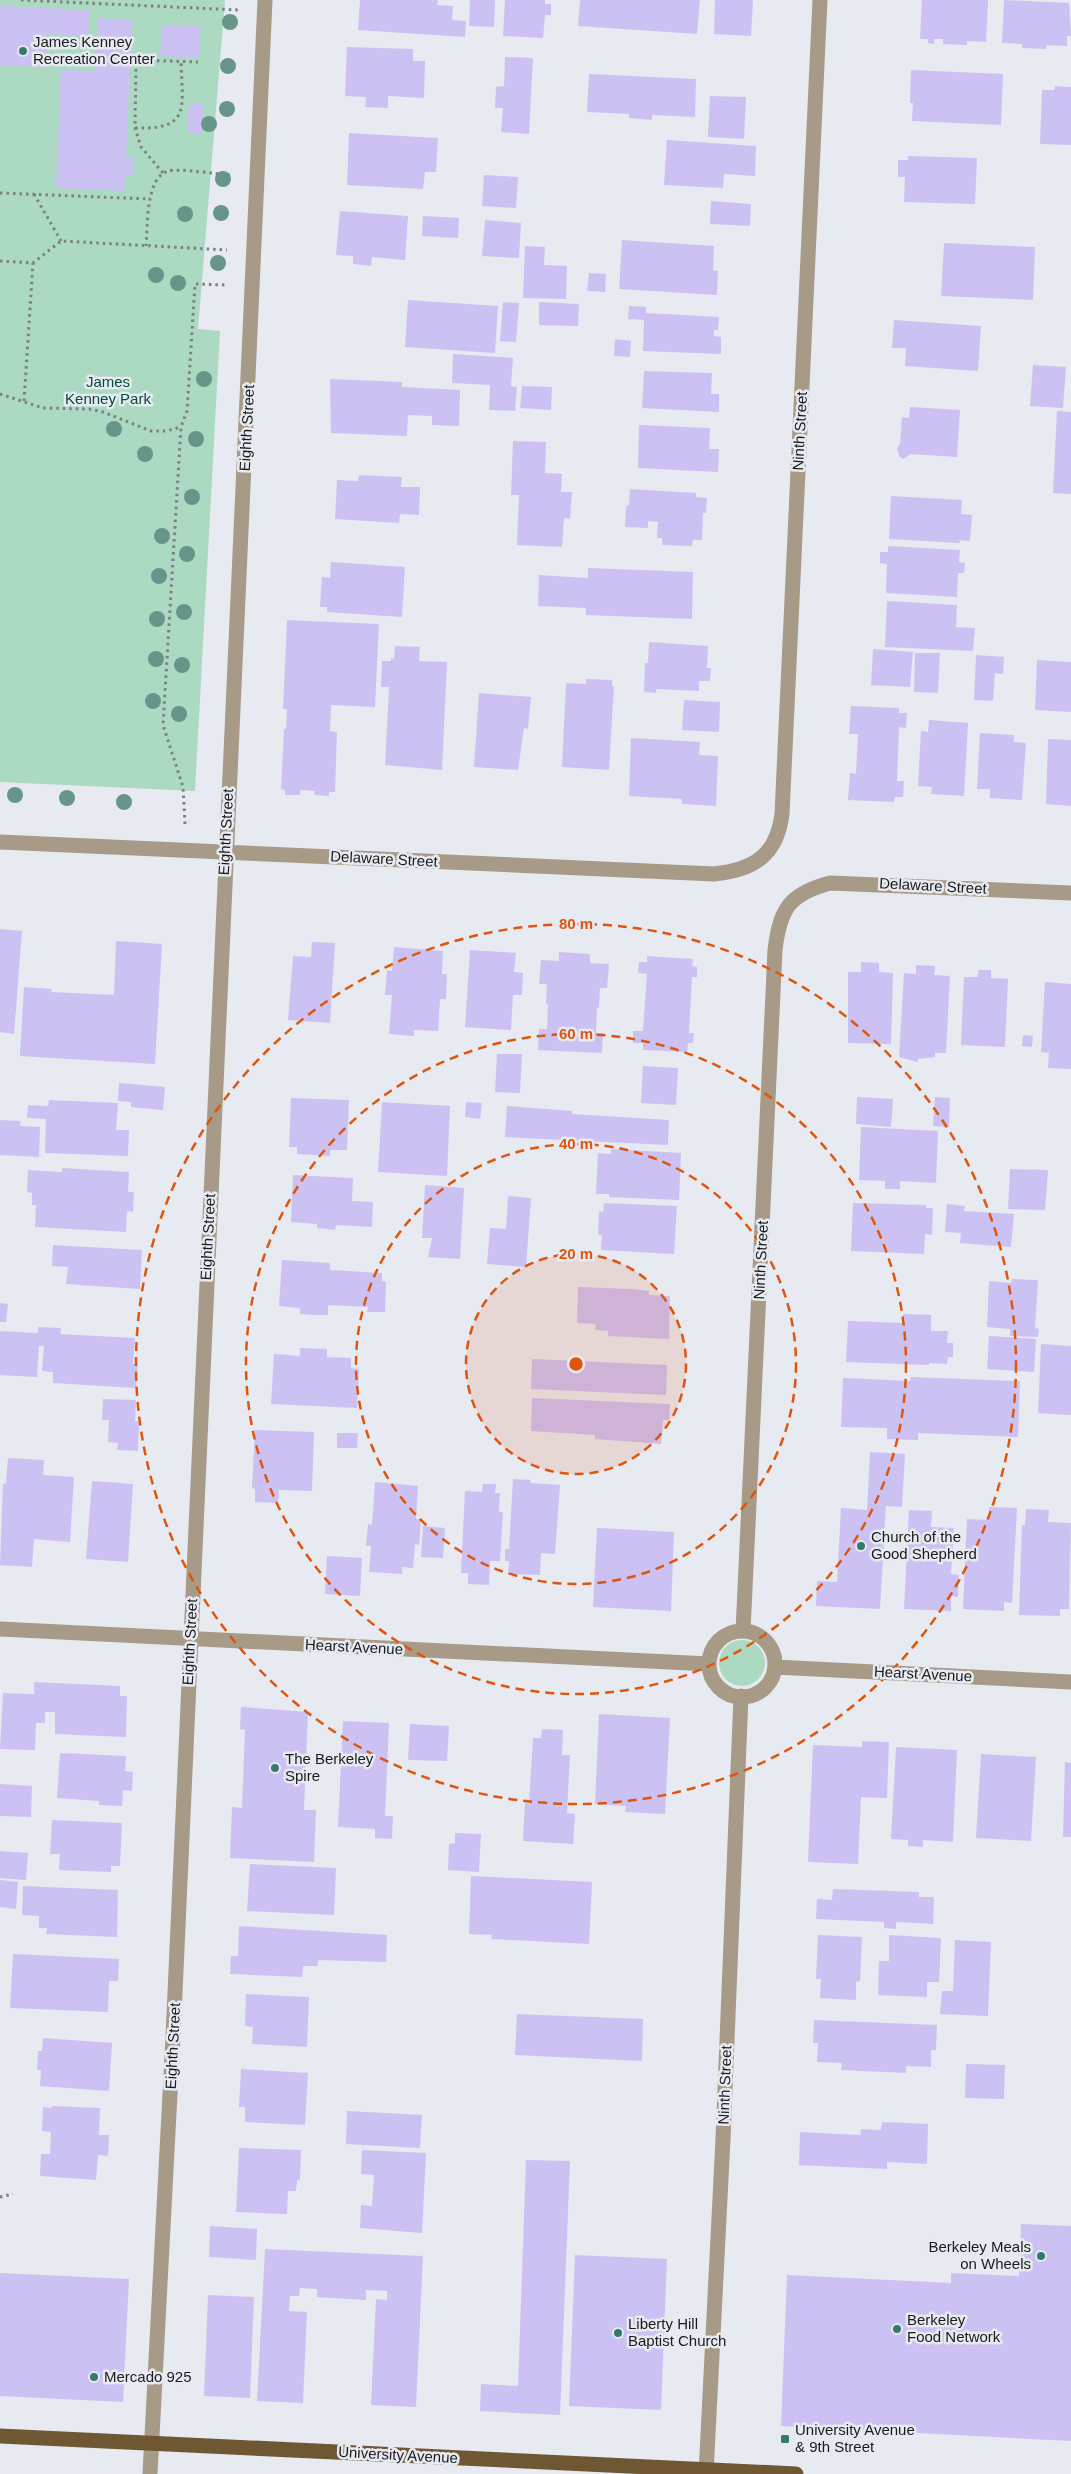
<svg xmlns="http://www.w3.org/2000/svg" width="1071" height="2474" viewBox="0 0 1071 2474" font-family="Helvetica,sans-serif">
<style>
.green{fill:#abd9c2}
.building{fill:#ccc1f3}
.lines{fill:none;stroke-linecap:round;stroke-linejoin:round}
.path{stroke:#7d7f83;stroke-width:3;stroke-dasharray:2.5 4;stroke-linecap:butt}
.minor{stroke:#a79a86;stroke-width:15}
.major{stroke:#6f5734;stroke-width:15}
.tree{fill:#68958a}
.ring{fill:none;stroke:#de560d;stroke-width:2.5;stroke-dasharray:9 6}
.poi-dot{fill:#367a6d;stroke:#e7eaf0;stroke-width:2}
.labels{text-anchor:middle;stroke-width:5;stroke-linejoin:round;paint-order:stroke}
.poi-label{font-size:15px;fill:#1a1b1d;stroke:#e7eaf0;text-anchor:start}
.park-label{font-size:15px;fill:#014f36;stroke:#e7eaf0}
.street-label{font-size:15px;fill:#1a1b1d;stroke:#e7eaf0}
.centre{fill:#de560d;stroke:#e7eaf0;stroke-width:2.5}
.ring-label{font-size:15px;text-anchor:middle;font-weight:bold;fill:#de560d;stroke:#e7eaf0;stroke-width:5;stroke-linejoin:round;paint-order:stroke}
</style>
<rect width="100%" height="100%" fill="#e7eaf0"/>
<path class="green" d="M0,0H225L198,329L220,331L195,791L0,782Z
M719 1663a23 23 0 1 1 46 0a23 23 0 1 1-46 0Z"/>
<path class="building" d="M360,0H438L437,5L453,6L452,20L466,21L465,37L358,30Z
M470,0H495L494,27L469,26Z
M505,0H545V4H551V15H545L543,38L503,36Z
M580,0H700L697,34L578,26Z
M715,0H753L751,36L714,34Z
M922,0H988L986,42L967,41V45L943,44V39H934V44L928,43V39H920Z
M1004,0L1069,3L1071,36H1067V46L1047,45L1046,49L1022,48V44L1002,43Z
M0,6L89,10L88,36L46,34L44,67L0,65Z
M98,18L132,20L126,157H134L133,175L125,174L124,191L56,188L61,70L95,71Z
M162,25L200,26L199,58L160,56Z
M347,47L413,49V61H425L424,98L388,96V108L365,107L366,97L345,96Z
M505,57L533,58L529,134L501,132L503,108H495L496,87L504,86Z
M911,70L1003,74L1001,125L912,121L913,103H910Z
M589,74L696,79L695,117L652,115V120L629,118V114L587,112Z
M1055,86L1071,87V145L1040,144L1042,90H1054Z
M710,96L746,97L744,139L708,137Z
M189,103L204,105L201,134L187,132Z
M349,133L438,138L436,172H425L423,189L347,185Z
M667,140L756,146L755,176L724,174L723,188L664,185Z
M908,156L977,158L975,204L904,202L905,177H898V160H908Z
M484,175L518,177L516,208L482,206Z
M711,201L751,204L750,226L710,224Z
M340,211L408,216L405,260L372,257L371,266L353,264V256L336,255Z
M423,216L459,218L458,238L422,236Z
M485,220L521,223L519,258L482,256Z
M622,240L714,246L713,270L718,271L717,295L619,289Z
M944,243L1035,247L1033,300L941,296Z
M525,246L545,247L544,265L567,266L566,299L523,298Z
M589,273L606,274L605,292L587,291Z
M408,300L498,306L495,353L405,347Z
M503,302L519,303L516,342L500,341Z
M539,302L579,304L578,326L539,325Z
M629,306L646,307V313L719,317L718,330H714V336L721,337V354L643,351L644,320L628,319Z
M894,320L981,326L978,371L905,366L906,348H892Z
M615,339L631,341L630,357L614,356Z
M453,354L513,358L511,386L517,387L515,411L489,410L490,385L452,383Z
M1033,365L1066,367L1063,408L1030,406Z
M644,371L712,373L711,394H719V412L642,408Z
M330,379L402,382V387L460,390L459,426L432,425V416L408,415L407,436L331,433Z
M522,386L552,387L551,410L520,408Z
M910,407L960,410L957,457L911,454L903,459L899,456L897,448L900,444L902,417L909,418Z
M1057,411L1071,412V494L1053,493Z
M639,425L710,428L709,449H719L718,472L638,468Z
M513,441L546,442L545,473L562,474L561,492H572L570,519L564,518L562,547L517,545L519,495H511Z
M359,475L402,477L401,487H420L419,515L400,514L399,523L335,519L337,480L358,481Z
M630,489L696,493V497L707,498L706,513H703L702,540H693L692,546L662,545V538H657L658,522L648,521V528L625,527L626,506L629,505Z
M891,496L962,500L961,514L972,515L970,541L959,540L960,543L889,539Z
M888,546L960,550L959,562L965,563L964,573H958L957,597L886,593L887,564L880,563V552H888Z
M331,562L405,567L402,617L327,612V607H320L322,577L330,578Z
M588,568L693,572L692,619L586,615V608L538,606L539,575L588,578Z
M887,601L957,605L956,627L975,628L973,651L885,647Z
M287,620L379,624L375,707L331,705L330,731L337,732L335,792H329V796L314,795L315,791L300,790V795H285V790L281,789L284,729H286L287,709H283Z
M649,642L708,646L707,668H711L710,681H699V691L656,689V693L644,692L645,663H648Z
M395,646L420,647L419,661L447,662L442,770L385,765L389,687H381L382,661H391V658L394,659Z
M873,649L913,652L910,687L871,685Z
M915,653H940L938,693L914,692Z
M976,655L1004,657L1003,674L995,673L993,701L974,700Z
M1037,660L1071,662V712L1035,710Z
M586,679L612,680V686H614L609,770L562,767L566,683L586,684Z
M479,693L531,697L528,729L524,728L518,770L474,767Z
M684,700L720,702L719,732L682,730Z
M851,706L899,708V713H907L906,728L899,727L897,781H904L903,797H895L894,802L848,800L850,773L856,774L858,734H849Z
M929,720L968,723L964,796L931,794L932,787L918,786L921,731L928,732Z
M980,733L1014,735V742L1026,743L1022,800L990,798V789H977Z
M631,738L700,742L699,755L718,756L716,806L682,804V799L629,796Z
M1048,739L1071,740V806L1046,804Z
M0,929L22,931L14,1034L0,1032Z
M116,941L162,944L155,1064L20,1056L24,987L52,989L51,992L114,995Z
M312,942L335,943L330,1023L288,1020L293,956L311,957Z
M394,947L443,951L442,974H447L446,999H440L438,1031L414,1030V1036L389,1034L392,995H385L387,970L392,971Z
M470,950L516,953L514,972L523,973L522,995H513L511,1030L465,1027Z
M559,952L590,954V963L609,964L607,988H600L599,1008L597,1007L596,1033H603L602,1053L538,1050L539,1029H547L548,1004H546L547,984H539L541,960L559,961Z
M647,956L693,959L692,966L697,967V977H692L689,1033H694L693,1043H688L687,1052L643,1050V1043H633V1031H643L647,974L638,973L639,962H647Z
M861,962L879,963V972L893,973L891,1044L848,1043V972H861Z
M916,965L935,966L934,975L950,976L946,1053H935V1057L918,1059V1062L899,1057L904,973L916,974Z
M978,970H991V978L1008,979L1005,1047L961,1045L964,977H978Z
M1045,982L1071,984V1069L1048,1068L1049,1053L1041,1052Z
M1023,1035L1033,1036L1032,1047L1022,1046Z
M497,1054H522L520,1093L495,1092Z
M643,1066L678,1068L676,1105L641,1103Z
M119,1083L165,1087L163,1110L131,1107V1102L118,1101Z
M857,1097L893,1099L891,1127L856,1124Z
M935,1097L950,1098L949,1127L933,1126Z
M291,1098L349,1100L347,1150H330V1156L297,1154V1147H289Z
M49,1100L118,1103L116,1130H129L128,1156L45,1153L46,1119L27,1118L28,1105L48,1106Z
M382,1102L450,1106L447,1176L378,1172Z
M466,1102L482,1103L480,1119L465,1117Z
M507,1106L572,1111V1114L669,1120L668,1145L505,1137Z
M0,1120L21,1121L20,1126L40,1127L39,1157L0,1155Z
M861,1127L938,1131L936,1183L900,1181V1189H885V1181L859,1180Z
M611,1149L681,1153L679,1200L609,1197V1194H596L598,1153L611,1154Z
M62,1168L129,1172L128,1192H134L133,1212L127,1211L126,1232L35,1227L36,1205H32V1193L27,1192L28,1170L62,1172Z
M1010,1169L1048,1170L1045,1210L1008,1209Z
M293,1175L353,1178L352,1201L373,1202L372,1227L336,1225L335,1230L317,1228V1224L291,1222Z
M425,1185L464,1188L460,1259L428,1257L432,1238H422Z
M508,1196L531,1198L526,1267L487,1264L490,1228L506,1229Z
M604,1203L677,1206L674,1254L601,1250L602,1235L598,1234L599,1211L603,1212Z
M853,1203L926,1205V1208H933L932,1235L925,1234L924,1254L851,1251Z
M947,1204L965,1206L964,1211L1014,1214L1011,1247L960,1243L961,1233L945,1232Z
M53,1245L142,1250L140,1289L66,1284L68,1267L52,1266Z
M282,1260L330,1263V1270L382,1273V1281L386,1282L385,1312H367L368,1307L328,1305V1315H314L300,1314V1308L279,1306Z
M1012,1279L1038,1280L1035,1328L1039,1329L1038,1337L1010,1336V1329L987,1327L989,1281L1011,1283Z
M578,1287L632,1289L649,1291V1295L670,1296L669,1339L608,1336V1331L595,1330L596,1324L577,1323Z
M0,1303L8,1304L6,1322H0Z
M903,1314L931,1315V1331H948L947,1343H953V1357H948L947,1364L929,1363V1365L846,1362L848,1321L903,1323Z
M38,1327L61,1328L60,1334L135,1338L133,1364H138L136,1388L53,1383V1372L42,1371L44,1346H39L37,1377L0,1375V1331L38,1333Z
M989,1336L1036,1339L1034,1372L987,1369Z
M1041,1344L1071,1346V1415L1038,1413Z
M300,1348L327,1349V1357L351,1358V1368L359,1369L357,1408L271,1404L274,1354L300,1356Z
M532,1359L667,1365L666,1395L531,1389Z
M911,1377L1020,1381L1018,1437L918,1433V1440L887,1439V1428L841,1427L843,1378L910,1381Z
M532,1398L670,1404L669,1420H663L661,1444L595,1439V1435L531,1431Z
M103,1399L136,1400L135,1421H139L138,1451L117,1450L118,1443L108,1442L109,1420H102Z
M255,1430L314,1432L312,1491L279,1490L278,1503L255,1502V1489L252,1488Z
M337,1433H358L357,1448H337Z
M870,1452L905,1454L902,1507L886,1506L880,1609L816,1606L817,1581L837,1582L841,1508L867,1510Z
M8,1458L44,1460L43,1475L74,1477L70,1542L34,1539L32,1567L0,1565L3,1484L6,1483Z
M513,1479L531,1480L530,1483L560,1485L555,1554L541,1553L540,1575L508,1574L509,1561H505V1549H509Z
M92,1481L133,1484L128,1562L86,1559Z
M375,1482L418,1486L416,1519L421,1520L419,1545L415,1544L413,1568L402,1567V1574L369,1572L371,1546H366L368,1524L372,1525Z
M483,1484H496L495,1493H500L499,1512H503L500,1561H490L489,1585L468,1584V1573H461L465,1491L482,1492Z
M989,1507L1017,1508L1012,1603L1004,1602V1611L963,1609L967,1519L989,1520Z
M1026,1509L1049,1510L1048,1522L1071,1523L1069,1609H1060V1616L1019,1615L1022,1525H1025Z
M909,1510L932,1511L931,1527L954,1528L951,1574L959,1575L958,1597L951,1596V1611L904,1609Z
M423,1526L445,1528L443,1558L421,1557Z
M597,1528L674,1532L671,1611L593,1607Z
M327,1556L362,1558L360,1596L325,1594Z
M34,1682L120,1686V1696H127L126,1737L55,1734V1712H45V1723H36L35,1750L0,1749L3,1693L34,1694Z
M241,1707L308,1712L304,1810H316L314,1862L230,1858L232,1807L242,1808L245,1730L240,1729Z
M599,1714L670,1718L665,1814L625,1812L626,1806L595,1804Z
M343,1721L389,1723L385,1816H393L392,1839L375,1838V1829L338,1827Z
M410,1724L449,1726L447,1761L408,1760Z
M542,1729L563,1730L562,1755H570L567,1813L575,1814L573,1844L523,1841L525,1802L529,1803L533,1738H541Z
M862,1741L889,1742L887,1798L861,1797L858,1864L808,1862L813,1745L862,1747Z
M896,1747L957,1750L953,1842L923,1840V1847L908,1846V1840L891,1839Z
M60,1753L126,1756L125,1771L133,1772L132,1791L123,1790L122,1806L99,1805V1801L57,1798Z
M981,1754L1036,1757L1031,1841L976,1838Z
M1065,1762L1071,1763V1837H1063Z
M0,1784L32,1786L31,1817L0,1816Z
M52,1820L122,1823L120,1866H111V1872L59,1870L60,1854H50Z
M455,1833L481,1834L479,1872L448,1870L449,1844L455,1843Z
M0,1851L28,1853L26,1880L0,1878Z
M250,1864L336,1868L334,1915L247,1911Z
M471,1876L592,1882L589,1944L491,1939L492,1935L469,1934Z
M0,1880L18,1882L16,1909L0,1907Z
M23,1886L118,1890L117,1937L46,1934L47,1928H39V1916L22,1915Z
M833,1889L919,1892V1897H934L933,1924L896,1922V1929L884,1928V1922L816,1919L817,1899L832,1900Z
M239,1926L387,1935L386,1962L318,1960V1966H303L302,1977L230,1974L231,1956H238Z
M818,1935L862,1937L860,1981L856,1982V2000L820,1998L821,1979H816Z
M889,1935L941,1938L939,1982H927V1997L878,1995L879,1961H889Z
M955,1940L991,1942L988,2016L940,2014L942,1991H953Z
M13,1954L119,1959L118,1981H109L108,2012L10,2008Z
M246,1994L309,1997L307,2047L252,2044L253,2027L245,2026Z
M517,2014L643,2019L642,2061L515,2055Z
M814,2020L937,2025L936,2050H931V2067L906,2066V2073L841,2070L842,2063L817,2062L818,2043H813Z
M43,2038L112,2043L109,2091L40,2086L41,2070H37L38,2051H42Z
M966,2064L1005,2065L1004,2099L965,2098Z
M241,2069L308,2073L305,2125L245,2122V2107H239Z
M52,2106L100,2108L99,2135H109L108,2156L98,2155L96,2180L40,2176L41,2154H50L51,2132L42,2131L43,2107L52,2108Z
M347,2111L422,2115L420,2148L346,2144Z
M882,2122L928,2124L927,2164L887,2162V2169L799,2165L800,2132L860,2135L861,2129L881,2130Z
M239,2148L301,2150L300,2180H297L296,2191H288L287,2214L236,2212Z
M362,2150L426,2153L422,2233L360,2228L361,2205L372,2206L374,2175L361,2174Z
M526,2160L570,2161L560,2415L480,2411L481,2384L518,2386Z
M1021,2224L1071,2226V2441L781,2426L787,2275L951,2283V2273L1019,2276Z
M210,2226L257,2229L256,2260L209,2257Z
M265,2249L423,2256L416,2407L371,2405L376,2299L387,2300V2291L366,2290V2300L317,2297V2289L300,2288L299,2296H290L289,2311L307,2312L303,2403L257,2401Z
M575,2255L667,2259L661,2410L569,2406Z
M0,2273L129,2279L123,2402L0,2396Z
M208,2295L254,2297L250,2398L204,2396Z"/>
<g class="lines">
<path class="path" d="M21,0L239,10
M135,128C192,130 182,107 181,61
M163,173L141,147L135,128L136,60L198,62
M0,193L150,199
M34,194L61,241
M146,246C148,227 145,178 168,171C178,168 216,174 230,175
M0,261L33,263L61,241L227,250
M0,394L43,408L89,409L103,412L151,431H166L181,427
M24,401L33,263
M185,824L183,787L163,725L181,427L187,411L195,284L226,285
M0,2197L13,2194"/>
<path class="minor" d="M0,842L714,874C754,870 777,855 782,814L820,0
M0,1629L709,1664
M743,1631L775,950C780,909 789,894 830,883L1071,893
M709 1664a33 33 0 1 1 66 0a33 33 0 1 1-66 0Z
M775,1667L1071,1682
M150,2474L173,2037L265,0
M706,2474L723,2139L741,1696"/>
<path class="major" d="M0,2436L796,2474"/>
</g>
<g class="tree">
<circle cx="230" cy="22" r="8"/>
<circle cx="228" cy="66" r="8"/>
<circle cx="227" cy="109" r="8"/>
<circle cx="209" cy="124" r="8"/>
<circle cx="223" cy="179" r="8"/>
<circle cx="221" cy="213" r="8"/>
<circle cx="185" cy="214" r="8"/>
<circle cx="218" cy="263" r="8"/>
<circle cx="156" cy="275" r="8"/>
<circle cx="178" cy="283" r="8"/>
<circle cx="204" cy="379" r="8"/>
<circle cx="114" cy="429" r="8"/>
<circle cx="196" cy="439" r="8"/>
<circle cx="145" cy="454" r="8"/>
<circle cx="192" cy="497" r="8"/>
<circle cx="162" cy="536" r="8"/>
<circle cx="187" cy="554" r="8"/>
<circle cx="159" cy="576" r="8"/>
<circle cx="184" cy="612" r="8"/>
<circle cx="157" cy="619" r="8"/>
<circle cx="156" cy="659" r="8"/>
<circle cx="182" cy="665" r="8"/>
<circle cx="153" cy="701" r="8"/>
<circle cx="179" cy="714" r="8"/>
<circle cx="15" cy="795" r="8"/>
<circle cx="67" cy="798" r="8"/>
<circle cx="124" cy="802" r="8"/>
</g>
<circle cx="576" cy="1364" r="110" fill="#de560d" fill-opacity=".12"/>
<g class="ring">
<circle cx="576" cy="1364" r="110"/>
<circle cx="576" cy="1364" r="220"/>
<circle cx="576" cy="1364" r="330"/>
<circle cx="576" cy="1364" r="440"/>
</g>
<g class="poi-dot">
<circle cx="23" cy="51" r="5"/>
<circle cx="861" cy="1546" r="5"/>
<circle cx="275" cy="1768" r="5"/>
<circle cx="1041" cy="2256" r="5"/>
<circle cx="897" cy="2329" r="5"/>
<circle cx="618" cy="2333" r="5"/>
<circle cx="94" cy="2377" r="5"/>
<rect x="780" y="2434" width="10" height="10" rx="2.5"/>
</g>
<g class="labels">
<g class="poi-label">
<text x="33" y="47">James Kenney<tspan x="33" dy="17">Recreation Center</tspan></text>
<text x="871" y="1542">Church of the<tspan x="871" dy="17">Good Shepherd</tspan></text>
<text x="285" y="1764">The Berkeley<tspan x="285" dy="17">Spire</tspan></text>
<text x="1031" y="2252" text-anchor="end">Berkeley Meals<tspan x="1031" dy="17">on Wheels</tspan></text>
<text x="907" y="2325">Berkeley<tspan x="907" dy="17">Food Network</tspan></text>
<text x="628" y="2329">Liberty Hill<tspan x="628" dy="17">Baptist Church</tspan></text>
<text x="104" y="2382">Mercado 925</text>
<text x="795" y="2435">University Avenue<tspan x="795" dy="17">&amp; 9th Street</tspan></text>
</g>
<g class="park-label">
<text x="108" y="387">James<tspan x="108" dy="17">Kenney Park</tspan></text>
</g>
<g class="street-label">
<text transform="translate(247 428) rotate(-87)" y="5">Eighth Street</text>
<text transform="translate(800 431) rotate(-87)" y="5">Ninth Street</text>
<text transform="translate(226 832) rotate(-87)" y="5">Eighth Street</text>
<text transform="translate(384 859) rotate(3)" y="5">Delaware Street</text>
<text transform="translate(933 886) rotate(3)" y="5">Delaware Street</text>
<text transform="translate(208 1237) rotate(-87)" y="5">Eighth Street</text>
<text transform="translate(761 1260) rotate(-87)" y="5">Ninth Street</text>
<text transform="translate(190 1642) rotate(-87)" y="5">Eighth Street</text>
<text transform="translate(354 1647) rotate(3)" y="5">Hearst Avenue</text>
<text transform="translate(923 1674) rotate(3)" y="5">Hearst Avenue</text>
<text transform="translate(173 2046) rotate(-87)" y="5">Eighth Street</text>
<text transform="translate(725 2085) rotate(-88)" y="5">Ninth Street</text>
<text transform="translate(398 2455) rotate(3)" y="5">University Avenue</text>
</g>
</g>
<circle cx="576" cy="1364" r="8" class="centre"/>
<g class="ring-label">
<text x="576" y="929">80 m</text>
<text x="576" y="1039">60 m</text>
<text x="576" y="1149">40 m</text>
<text x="576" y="1259">20 m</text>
</g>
</svg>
